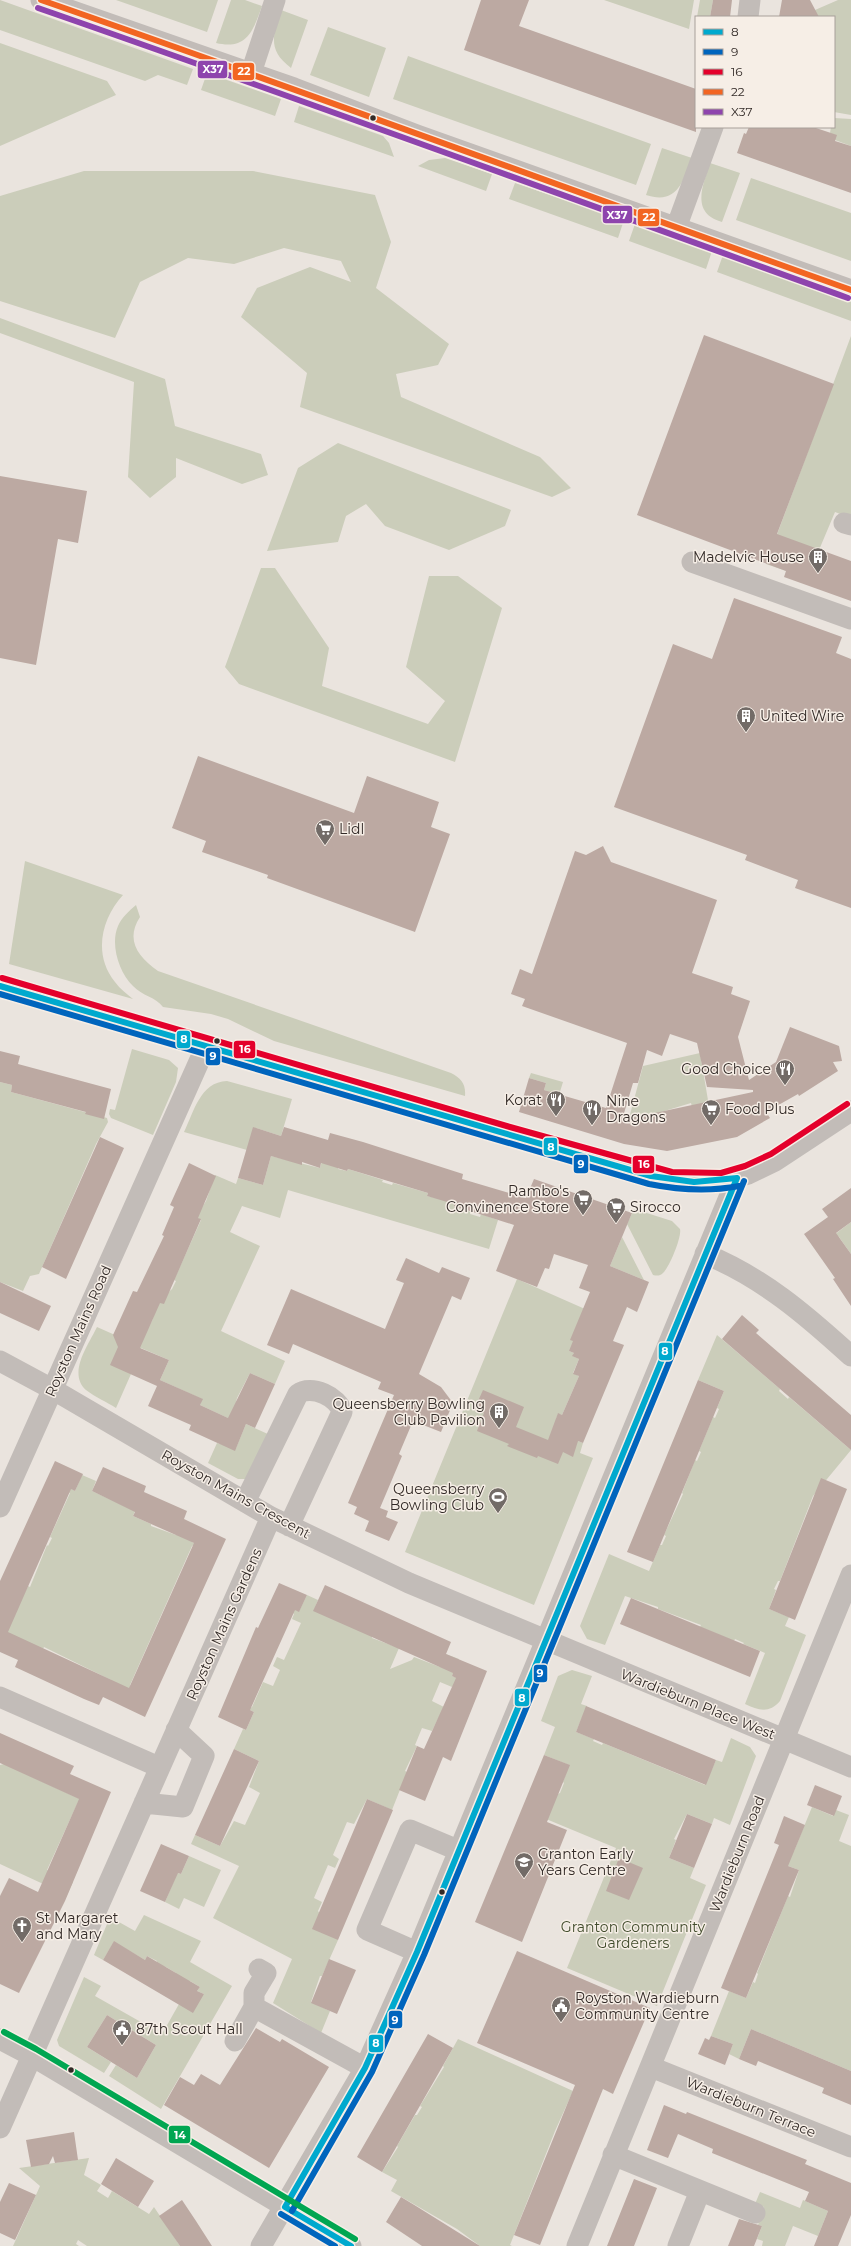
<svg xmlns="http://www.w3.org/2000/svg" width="851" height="2246" viewBox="0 0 851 2246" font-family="Montserrat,sans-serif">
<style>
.green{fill:#cbcdba}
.building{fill:#bca9a2;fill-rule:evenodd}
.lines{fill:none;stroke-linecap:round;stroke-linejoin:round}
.minor{stroke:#c2bcb8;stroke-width:21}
.bus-1-casing{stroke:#f6eee6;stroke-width:9}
.bus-2-casing{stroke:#f6eee6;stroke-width:9}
.bus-3-casing{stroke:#f6eee6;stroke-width:9}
.bus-4-casing{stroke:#f6eee6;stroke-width:9}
.bus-5-casing{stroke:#f6eee6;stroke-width:9}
.bus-6-casing{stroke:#f6eee6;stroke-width:9}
.bus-1{stroke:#00a9ce;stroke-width:6}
.bus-2{stroke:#0065bd;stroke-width:6}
.bus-3{stroke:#e4002b;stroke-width:6}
.bus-4{stroke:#f26522;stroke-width:6}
.bus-5{stroke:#8e44ad;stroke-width:6}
.bus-6{stroke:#00a651;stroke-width:6}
.bus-dot{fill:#322a27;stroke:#f6eee6;stroke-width:1.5}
.labels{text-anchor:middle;stroke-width:3;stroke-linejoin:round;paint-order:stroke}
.poi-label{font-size:14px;fill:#322a27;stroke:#f6eee6;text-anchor:start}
.street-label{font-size:14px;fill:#322a27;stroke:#f6eee6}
.park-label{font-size:14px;fill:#424d2d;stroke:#f6eee6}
.line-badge{stroke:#f6eee6;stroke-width:1.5}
.badge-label{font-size:11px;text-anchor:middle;font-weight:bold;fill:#fff}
</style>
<rect width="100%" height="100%" fill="#eae4de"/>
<path class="green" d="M0,0L193,69L187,85L158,75L145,81L0,30Z
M116,0H218L207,32Z
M231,0H245L262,6C253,31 247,50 216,43Z
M604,0H694L689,29Z
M700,0H713L710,17H697Z
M838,0H851V115L834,112V17H810L815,10Z
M281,10L308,20L291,68C267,50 273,35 281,10Z
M328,27L386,48L369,97L310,75Z
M0,43L107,81L116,95L0,146Z
M408,56L651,144L636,185L393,99Z
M207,73L281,99L275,116L201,90Z
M299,106L383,136L389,143L394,157L294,122Z
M834,118L851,119V146L835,140L830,133L831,127H834Z
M662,148L692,158C683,182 677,205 646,195Z
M445,158L492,174L486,191L418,166L429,160Z
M710,163L740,173L722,222C690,213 703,185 710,163Z
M84,171H253L375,195L391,242L376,288L449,344L438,365L396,374L401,397L540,457L571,488L552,497L300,407L307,373L241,317L257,288L310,267L351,282L341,261L284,248L234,264L188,258L140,282L115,338L0,301V196Z
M751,178L851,213V261L736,220Z
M515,183L624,220L618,238L509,199Z
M635,224L712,251L706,269L629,241Z
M723,255L851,301V321L717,272Z
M0,318L165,379L175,426L261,454L268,475L242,484L176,458V477L150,498L128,477L134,382L0,333Z
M851,336V518L835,512L819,550L786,571L766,564Z
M338,443L511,510L505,526L449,550L385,526L366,504L346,516L338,542L267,551L298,468Z
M261,568H275L329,648L322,686L428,724L445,701L406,667L429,576H458L502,608L455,762L239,684L225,667Z
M25,861L123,895C101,919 93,955 115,982C120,989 127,994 133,999L9,964Z
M136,905L140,917C125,940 138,957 158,971L451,1073C461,1078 466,1084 465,1096L274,1041L228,1019L211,1014L163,1007C156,997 142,996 133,986C119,973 110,944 118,926C122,917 129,911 136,905Z
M132,1049L169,1060L178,1068L176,1082L153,1135L111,1118L109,1114L110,1109L115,1110Z
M700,1053L710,1112L694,1116L691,1103L628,1122L643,1066Z
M531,1073L563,1082L559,1095L544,1090L546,1083L529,1078Z
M227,1081L292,1099L281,1136L256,1128L247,1150L184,1132C194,1112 200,1082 227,1081Z
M0,1082L12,1085L11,1092L107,1118L108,1122L96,1144L39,1274L30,1276L23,1291L0,1282Z
M271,1156L320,1168L322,1161L339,1166L338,1169L347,1171L348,1169L383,1180L382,1182L392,1185L393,1183L428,1193L427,1196L455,1202L454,1206L471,1212L470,1214L480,1217L481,1214L498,1220L489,1249L288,1190L280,1218L242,1206L230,1232L260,1246L221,1331L285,1361L275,1384L250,1373L237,1398L232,1420L200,1405L202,1399L160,1380L169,1360L141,1348L140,1351L137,1349L152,1321L158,1302L172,1289L176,1281L174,1280L201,1220L196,1217L206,1201L215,1175L236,1184L238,1178L263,1185Z
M634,1209L672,1221L680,1229C682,1237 669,1268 663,1273C660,1276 657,1276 653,1275L627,1224Z
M851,1222V1254L839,1237L834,1235Z
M622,1237L644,1280L610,1266Z
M517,1279L619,1324L569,1351L574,1353L573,1356L579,1359L573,1373L579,1376L562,1415L558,1414L556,1419L560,1421L556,1432L583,1443L580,1453L593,1458L534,1605L405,1552Z
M97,1327L115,1335L131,1374L116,1408C107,1402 95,1397 86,1390C67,1373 89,1344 97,1327Z
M717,1335L780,1389L779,1391L788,1399L789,1397L851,1450L813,1496L780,1581H778L774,1589L776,1590L769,1609L789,1617L785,1626L806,1635L780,1701C769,1714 758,1710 745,1704L765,1653L743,1644L744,1643L735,1639L734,1641L700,1627L701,1625L658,1609V1607L625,1596L605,1645L587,1639L580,1626L609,1554L649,1571L660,1545H662L666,1536L664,1535L683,1494L682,1493L695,1460L697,1461L701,1452L699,1451L713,1417L715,1418L719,1409L717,1408L724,1391L698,1380Z
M246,1424L270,1435L247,1479H238L208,1463L217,1443L236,1448Z
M82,1475L96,1481L92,1491L135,1511L133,1516L151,1524V1526L176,1535L183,1520L192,1542L196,1544L192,1546L130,1685L131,1689L104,1696L111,1680L44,1647L43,1649L5,1633L28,1586L30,1587L47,1545L48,1546L52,1538L50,1537L70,1493L68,1492L70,1488L75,1491Z
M307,1595L318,1600L314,1610L372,1636V1638L399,1648L390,1669L412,1660L414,1657L440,1667L446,1654L459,1659L452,1676L459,1679L452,1687L440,1682L432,1701L444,1707L432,1731L422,1728L415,1745L417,1746L405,1771L407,1772L392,1810L367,1799L354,1824L347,1822L333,1855L339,1859L335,1868L328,1865L314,1898L322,1902L318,1911L338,1940L322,1976H320L311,2002L330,2011L321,2033L273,2003L292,1959L213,1918L239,1866L191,1844L195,1835L220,1846L234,1821L245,1825L260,1793L249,1787L259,1761L234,1749L243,1729L246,1730L254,1712L248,1709L252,1707L263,1682L273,1686L280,1670L273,1666L277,1657L284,1660L301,1623L292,1619L294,1614L292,1612L293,1609L299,1611Z
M572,1670L592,1676L581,1704L587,1706L576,1732L594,1739L593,1741L602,1745L603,1743L705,1785L716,1760L722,1762L731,1738L750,1747L756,1756L730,1825L714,1818L712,1824L687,1814L674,1839L676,1840L669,1858L694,1868L690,1878L706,1885L657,2006L567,1968L616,1848L522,1809L560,1793L564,1783L563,1782L569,1765L544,1755L555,1727L541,1721L558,1676Z
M4,1764L82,1800L78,1802L47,1870L73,1882L67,1895L0,1864V1765Z
M812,1807L833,1816L836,1810L849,1815L839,1841L851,1846V2071L751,2029L739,2059L729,2054L733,2044L711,2036L729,1991L746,1998L753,1982L755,1983L758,1974L757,1973L788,1896L790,1897L799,1870L780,1863L794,1851Z
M189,1856L221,1870L204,1907L184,1898L179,1909L165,1902L176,1876L175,1872L181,1874Z
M144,1915L201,1941L190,1962L232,1986L161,2109L109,2076L116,2065L137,2078L156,2045L107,2015L87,2047L111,2062L104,2073L59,2046L57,2040L84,1977L101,1986L95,1996L162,2034L179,2004L204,1994L197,1991L200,1987L190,1981L188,1985L174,1977L176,1973L166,1967L155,1965L157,1961L147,1956L145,1960L114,1942L103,1960L94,1955L110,1917L135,1931Z
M458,2039L573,2091L555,2131L510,2245L512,2246H480L457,2229L391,2191L397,2180L382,2172L398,2147L397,2146L415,2115H417L422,2107L420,2106L444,2067L443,2066Z
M89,2158L84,2175L101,2185L97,2191L108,2198L112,2191L149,2214L154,2207L180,2246H87L78,2240L76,2244L79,2246H13L40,2186L19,2168Z
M760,2192L800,2208L803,2200L828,2211L818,2236L793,2226L785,2246H762L763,2241L757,2239L762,2226L758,2225L764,2207L755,2204Z"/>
<path class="building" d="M481,0H529L519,26L696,89V132L464,50Z
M713,0H732L730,17H710Z
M782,0H810L819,17H779Z
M749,127H813L837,135L835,141L851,146V193L737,153L744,133L746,134Z
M704,335L834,384L777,534L851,561V601L784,577L786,571L637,515Z
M0,476L87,491L78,543L58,539L36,665L0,658Z
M734,598L842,637L836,653L851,659V908L795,888L798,880L745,860L747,855L614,807L673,644L712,659Z
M198,756L354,813L367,776L439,802L431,827L450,834L415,932L267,878L268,875L202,852L206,841L172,828Z
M603,846L611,862L717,900L692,973L733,987L731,994L750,1001L738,1037L749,1080L776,1062L790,1027L839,1046L842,1061L833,1062L838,1071L799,1096L798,1094L766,1112L770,1118L737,1137L667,1151L624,1144L519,1112L529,1078L546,1083L544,1090L606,1108L615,1080L627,1043L522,1006L525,999L511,994L520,969L532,974L575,851L586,855ZM670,1034L697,1043L707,1087L753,1090V1092L622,1120L633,1083H638L647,1050L662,1056Z
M0,1051L20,1056L18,1064L111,1089L104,1119L85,1114L86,1112L11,1092L12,1085L0,1082Z
M253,1127L281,1136L284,1127L328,1140L330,1133L363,1142L463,1174L462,1179L526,1198L534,1179L632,1213L610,1266L649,1282L637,1312L627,1307L613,1341L624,1345L583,1443L578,1441L573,1457L563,1452L558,1464L538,1456L537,1458L507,1446L509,1444L477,1431L484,1413L474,1410L483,1390L524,1407L516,1427L548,1440L558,1413L562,1415L579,1376L573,1374L579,1359L572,1356L574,1353L569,1351L573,1341L570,1340L590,1292L579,1288L588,1265L554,1254L549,1269L545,1268L537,1287L496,1271L514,1225L454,1206V1204L427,1196L428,1193L348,1169L347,1171L321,1163L320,1168L302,1162V1165L271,1156L263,1185L238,1178Z
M100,1137L124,1148L66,1279L42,1267Z
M189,1163L216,1176L198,1218L201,1219L171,1288L164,1304L160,1303L140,1348L169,1360L160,1380L203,1399L200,1405L228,1418L250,1373L275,1384L255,1428L246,1424L235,1451L189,1430L191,1425L148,1406L157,1386L110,1365L118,1347L113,1335L133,1291L137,1292L164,1236L162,1235L174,1207L170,1205Z
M851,1188V1222L836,1233L851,1254V1306L833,1279L835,1278L804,1234L828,1217L822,1209Z
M406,1258L439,1273L442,1267L470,1278L461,1300L452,1296L419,1374L441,1387L453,1403L441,1432L413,1421L399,1454L402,1456L380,1508L388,1511L386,1517L398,1522L389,1541L365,1531L369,1521L354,1514L357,1507L348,1503L394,1395L378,1389L381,1382L293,1344L289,1354L267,1345L291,1289L385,1329L404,1283L396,1280Z
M0,1282L51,1306L39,1331L0,1313Z
M742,1315L759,1330L756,1333L851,1415V1450L722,1339Z
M698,1380L724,1391L653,1562L627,1552Z
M55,1461L83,1474L75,1491L71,1489L8,1632L129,1688L194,1543L133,1516L135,1512L92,1491L103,1467L146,1486L144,1492L187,1511L184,1519L226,1539L145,1717L103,1697L99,1705L84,1699L15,1667L18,1660L0,1652V1581Z
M821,1478L847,1489L795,1620L769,1609Z
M279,1583L307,1595L299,1612L295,1610L250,1710L254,1712L246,1730L218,1717L256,1627L258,1628Z
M325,1585L451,1642L446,1654L487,1671L451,1761L443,1757L425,1801L399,1790L417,1746L424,1749L456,1678L452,1676L453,1673L424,1660L313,1611Z
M631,1598L760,1651L750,1677L620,1624Z
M586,1706L716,1760L706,1785L576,1732Z
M0,1733L74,1766L70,1774L111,1792L65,1901L19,1993L0,1984V1896L9,1878L38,1892L79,1799L0,1763Z
M234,1749L259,1761L220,1846L195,1835Z
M544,1755L570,1765L547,1822L567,1830L522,1942L475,1922Z
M815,1785L842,1796L834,1816L807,1805Z
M367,1799L393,1810L338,1940L312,1929Z
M687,1814L712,1824L694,1868L669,1858Z
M784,1816L805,1825L788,1866L799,1870L746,1998L721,1988L779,1845L774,1843Z
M161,1844L189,1856L181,1874L178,1873L165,1902L140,1891Z
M619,1858L643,1868L629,1900L606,1891Z
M114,1941L145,1960L147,1956L200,1987L197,1991L204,1994L193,2013L103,1960Z
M517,1951L650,2008L613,2094L603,2089L540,2245L514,2235L575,2085L477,2043Z
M329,1959L356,1970L337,2014L311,2003Z
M107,2015L156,2045L137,2078L87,2047Z
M256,2028L280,2042L282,2039L329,2067L269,2168L164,2105L180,2077L194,2085L201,2074L220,2085Z
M751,2029L851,2071V2105L822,2093L824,2088L758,2061L756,2066L739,2059Z
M428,2034L453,2048L382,2172L357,2157Z
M711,2036L733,2044L725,2065L698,2054L705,2038L709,2040Z
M664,2105L686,2114L687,2112L807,2160L805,2164L851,2183V2215L838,2246H814L828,2211L805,2201L809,2192L712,2153L713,2149L678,2134L668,2158L647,2150Z
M74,2132L78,2160L55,2163L53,2156L49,2164L31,2167L26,2140Z
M116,2158L154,2181L138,2207L101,2184Z
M634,2179L657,2188L634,2246H607Z
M9,2183L36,2195L15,2240L0,2233V2202Z
M401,2197L416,2206L480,2246H422L386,2222Z
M182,2200L196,2221L212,2246H180L159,2216Z
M739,2219L762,2226L754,2246H728Z"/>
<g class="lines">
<path class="minor" d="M41,0L294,88L417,135L851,290
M748,17L750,0
M251,73L275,0
M676,228L713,127
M844,523L851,525
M692,562L851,619
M0,986L508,1135L671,1180L722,1181L748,1174L775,1161L851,1111
M705,1254C762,1277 806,1315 851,1356
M0,1361L52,1389L271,1517L409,1583L851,1767
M245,1502L298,1394C311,1384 339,1397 342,1412L289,1526
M0,1507L206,1046
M0,1697L159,1767
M144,1803L183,1807L204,1756L176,1730
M417,1952L367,1930L410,1830L460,1851
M259,1969L266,1973L254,1993V2007L365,2068
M0,2039L32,2056L351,2246
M235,2041L254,2007
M651,2067L851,2147
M0,2128L271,1517
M613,2155L755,2213
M261,2246L365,2068L417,1952L737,1178
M577,2246L851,1575
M678,2246L700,2191"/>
<g class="bus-1-casing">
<path id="bus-1" d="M0,986L651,1176L694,1182L737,1178
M285,2207L365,2068L417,1952L737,1178
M285,2207L351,2246"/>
</g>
<g class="bus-2-casing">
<path id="bus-2" d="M0,994L649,1184C679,1190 708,1192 739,1186
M292,2211L372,2072L424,1955L744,1181
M281,2214L335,2246"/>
</g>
<g class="bus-3-casing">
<path id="bus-3" d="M2,978L510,1127L672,1172L721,1173L745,1166L771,1154L847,1104"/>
</g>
<g class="bus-4-casing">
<path id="bus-4" d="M41,0C312,94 581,194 851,290"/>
</g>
<g class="bus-5-casing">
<path id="bus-5" d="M38,8C309,102 578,201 848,298"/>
</g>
<g class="bus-6-casing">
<path id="bus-6" d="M4,2032L36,2049L355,2239"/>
</g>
<use href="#bus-1" class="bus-1"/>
<use href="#bus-2" class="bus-2"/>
<use href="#bus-3" class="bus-3"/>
<use href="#bus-4" class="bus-4"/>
<use href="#bus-5" class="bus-5"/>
<use href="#bus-6" class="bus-6"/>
</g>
<defs>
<g id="building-pin" transform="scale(1)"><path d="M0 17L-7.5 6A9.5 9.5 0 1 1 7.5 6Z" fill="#726b67" stroke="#f6eee6"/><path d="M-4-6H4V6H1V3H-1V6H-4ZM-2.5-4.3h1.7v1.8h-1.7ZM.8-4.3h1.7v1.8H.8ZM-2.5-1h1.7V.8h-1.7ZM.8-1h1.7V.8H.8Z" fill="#fff"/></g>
<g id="supermarket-pin" transform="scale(1)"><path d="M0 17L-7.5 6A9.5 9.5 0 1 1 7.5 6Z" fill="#726b67" stroke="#f6eee6"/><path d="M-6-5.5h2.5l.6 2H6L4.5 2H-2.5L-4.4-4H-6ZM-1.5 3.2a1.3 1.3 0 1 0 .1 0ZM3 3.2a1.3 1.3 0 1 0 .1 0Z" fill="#fff"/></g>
<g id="restaurant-pin" transform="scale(1)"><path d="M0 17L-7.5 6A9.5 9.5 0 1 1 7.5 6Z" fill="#726b67" stroke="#f6eee6"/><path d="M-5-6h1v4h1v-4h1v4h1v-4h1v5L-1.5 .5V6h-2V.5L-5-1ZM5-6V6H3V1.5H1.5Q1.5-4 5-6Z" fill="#fff"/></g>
<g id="stadium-pin" transform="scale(1)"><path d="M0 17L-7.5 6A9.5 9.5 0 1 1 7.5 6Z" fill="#726b67" stroke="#f6eee6"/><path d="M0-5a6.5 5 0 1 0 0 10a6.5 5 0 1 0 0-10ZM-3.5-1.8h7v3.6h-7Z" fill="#fff"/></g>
<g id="school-pin" transform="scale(1)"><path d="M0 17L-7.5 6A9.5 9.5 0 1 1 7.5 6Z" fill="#726b67" stroke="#f6eee6"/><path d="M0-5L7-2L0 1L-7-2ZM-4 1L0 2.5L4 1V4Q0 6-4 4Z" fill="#fff"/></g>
<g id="church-pin" transform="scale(1)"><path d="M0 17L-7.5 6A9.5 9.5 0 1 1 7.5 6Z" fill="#726b67" stroke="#f6eee6"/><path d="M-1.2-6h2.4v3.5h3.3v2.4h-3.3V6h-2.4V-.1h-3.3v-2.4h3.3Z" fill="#fff"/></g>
<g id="civic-pin" transform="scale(1)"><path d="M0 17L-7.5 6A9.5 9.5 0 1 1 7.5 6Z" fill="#726b67" stroke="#f6eee6"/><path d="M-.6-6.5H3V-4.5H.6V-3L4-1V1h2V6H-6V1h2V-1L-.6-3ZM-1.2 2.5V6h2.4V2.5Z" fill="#fff"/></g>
</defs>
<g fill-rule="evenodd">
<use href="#building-pin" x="818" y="557"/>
<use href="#building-pin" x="746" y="716"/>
<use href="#supermarket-pin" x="325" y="829"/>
<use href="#restaurant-pin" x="785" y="1069"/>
<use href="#restaurant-pin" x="556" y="1100"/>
<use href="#restaurant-pin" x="592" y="1109"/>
<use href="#supermarket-pin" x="711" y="1109"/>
<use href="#supermarket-pin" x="583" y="1199"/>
<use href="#supermarket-pin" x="616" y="1207"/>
<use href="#building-pin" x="499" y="1412"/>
<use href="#stadium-pin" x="498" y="1497"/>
<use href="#school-pin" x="524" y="1862"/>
<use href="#church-pin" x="22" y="1926"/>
<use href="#civic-pin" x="561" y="2006"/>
<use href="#civic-pin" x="122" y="2029"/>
</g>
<g class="bus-dot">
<circle cx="373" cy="118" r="3.5"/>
<circle cx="217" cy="1041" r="3.5"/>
<circle cx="442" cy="1892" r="3.5"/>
<circle cx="71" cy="2070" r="3.5"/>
</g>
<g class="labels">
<g class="poi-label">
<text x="804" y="562" text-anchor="end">Madelvic House</text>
<text x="760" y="721">United Wire</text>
<text x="339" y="834">Lidl</text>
<text x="771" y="1074" text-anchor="end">Good Choice</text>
<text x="542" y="1105" text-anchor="end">Korat</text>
<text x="606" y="1106">Nine<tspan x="606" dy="16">Dragons</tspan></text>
<text x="725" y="1114">Food Plus</text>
<text x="569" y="1196" text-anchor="end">Rambo's<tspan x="569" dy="16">Convinence Store</tspan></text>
<text x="630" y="1212">Sirocco</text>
<text x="485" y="1409" text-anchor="end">Queensberry Bowling<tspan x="485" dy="16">Club Pavilion</tspan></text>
<text x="484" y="1494" text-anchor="end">Queensberry<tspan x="484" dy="16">Bowling Club</tspan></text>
<text x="538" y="1859">Granton Early<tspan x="538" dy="16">Years Centre</tspan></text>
<text x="36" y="1923">St Margaret<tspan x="36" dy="16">and Mary</tspan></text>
<text x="575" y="2003">Royston Wardieburn<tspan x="575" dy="16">Community Centre</tspan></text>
<text x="136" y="2034">87th Scout Hall</text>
</g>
<g class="street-label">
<text transform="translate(78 1331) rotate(-66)" y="5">Royston Mains Road</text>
<text transform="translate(236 1494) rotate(29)" y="5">Royston Mains Crescent</text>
<text transform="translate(224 1624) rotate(-66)" y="5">Royston Mains Gardens</text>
<text transform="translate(698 1704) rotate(22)" y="5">Wardieburn Place West</text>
<text transform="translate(737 1854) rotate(-68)" y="5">Wardieburn Road</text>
<text transform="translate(751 2107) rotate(22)" y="5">Wardieburn Terrace</text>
</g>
<g class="park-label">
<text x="633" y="1932">Granton Community<tspan x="633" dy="16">Gardeners</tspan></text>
</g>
</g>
<g class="line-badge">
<rect x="197" y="60" width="31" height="19" rx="4" fill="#8e44ad"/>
<rect x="232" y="62" width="23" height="19" rx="4" fill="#f26522"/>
<rect x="602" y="205" width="31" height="19" rx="4" fill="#8e44ad"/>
<rect x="637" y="208" width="23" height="19" rx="4" fill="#f26522"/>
<rect x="176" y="1030" width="15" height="19" rx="4" fill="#00a9ce"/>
<rect x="233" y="1040" width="23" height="19" rx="4" fill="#e4002b"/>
<rect x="205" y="1047" width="16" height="19" rx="4" fill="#0065bd"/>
<rect x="543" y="1137" width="15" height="19" rx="4" fill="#00a9ce"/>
<rect x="573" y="1154" width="16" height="20" rx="4" fill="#0065bd"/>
<rect x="632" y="1155" width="23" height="19" rx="4" fill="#e4002b"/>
<rect x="658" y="1342" width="15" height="19" rx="4" fill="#00a9ce"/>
<rect x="533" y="1664" width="15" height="19" rx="4" fill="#0065bd"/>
<rect x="514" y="1688" width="16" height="19" rx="4" fill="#00a9ce"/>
<rect x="388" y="2010" width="15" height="19" rx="4" fill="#0065bd"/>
<rect x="368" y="2034" width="16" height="19" rx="4" fill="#00a9ce"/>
<rect x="168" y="2125" width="23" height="19" rx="4" fill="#00a651"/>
</g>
<g class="badge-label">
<text x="213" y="73">X37</text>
<text x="244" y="75">22</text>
<text x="617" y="219">X37</text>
<text x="649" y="221">22</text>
<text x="184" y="1043">8</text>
<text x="245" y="1053">16</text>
<text x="213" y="1060">9</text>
<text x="551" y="1151">8</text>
<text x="581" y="1168">9</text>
<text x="644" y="1168">16</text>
<text x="665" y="1355">8</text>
<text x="540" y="1677">9</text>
<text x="522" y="1702">8</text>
<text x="395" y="2024">9</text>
<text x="376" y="2047">8</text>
<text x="180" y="2139">14</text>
</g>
<rect x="695" y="16" width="140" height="112" fill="#f6eee6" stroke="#a8a09a"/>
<rect x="703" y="29" width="20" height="6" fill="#00a9ce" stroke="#a8a09a"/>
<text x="731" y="36" font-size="12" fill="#322a27">8</text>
<rect x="703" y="49" width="20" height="6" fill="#0065bd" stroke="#a8a09a"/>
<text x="731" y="56" font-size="12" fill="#322a27">9</text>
<rect x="703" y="69" width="20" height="6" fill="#e4002b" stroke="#a8a09a"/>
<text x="731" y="76" font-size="12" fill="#322a27">16</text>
<rect x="703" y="89" width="20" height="6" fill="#f26522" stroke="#a8a09a"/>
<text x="731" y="96" font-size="12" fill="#322a27">22</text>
<rect x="703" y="109" width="20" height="6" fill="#8e44ad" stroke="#a8a09a"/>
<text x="731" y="116" font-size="12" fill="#322a27">X37</text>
</svg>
